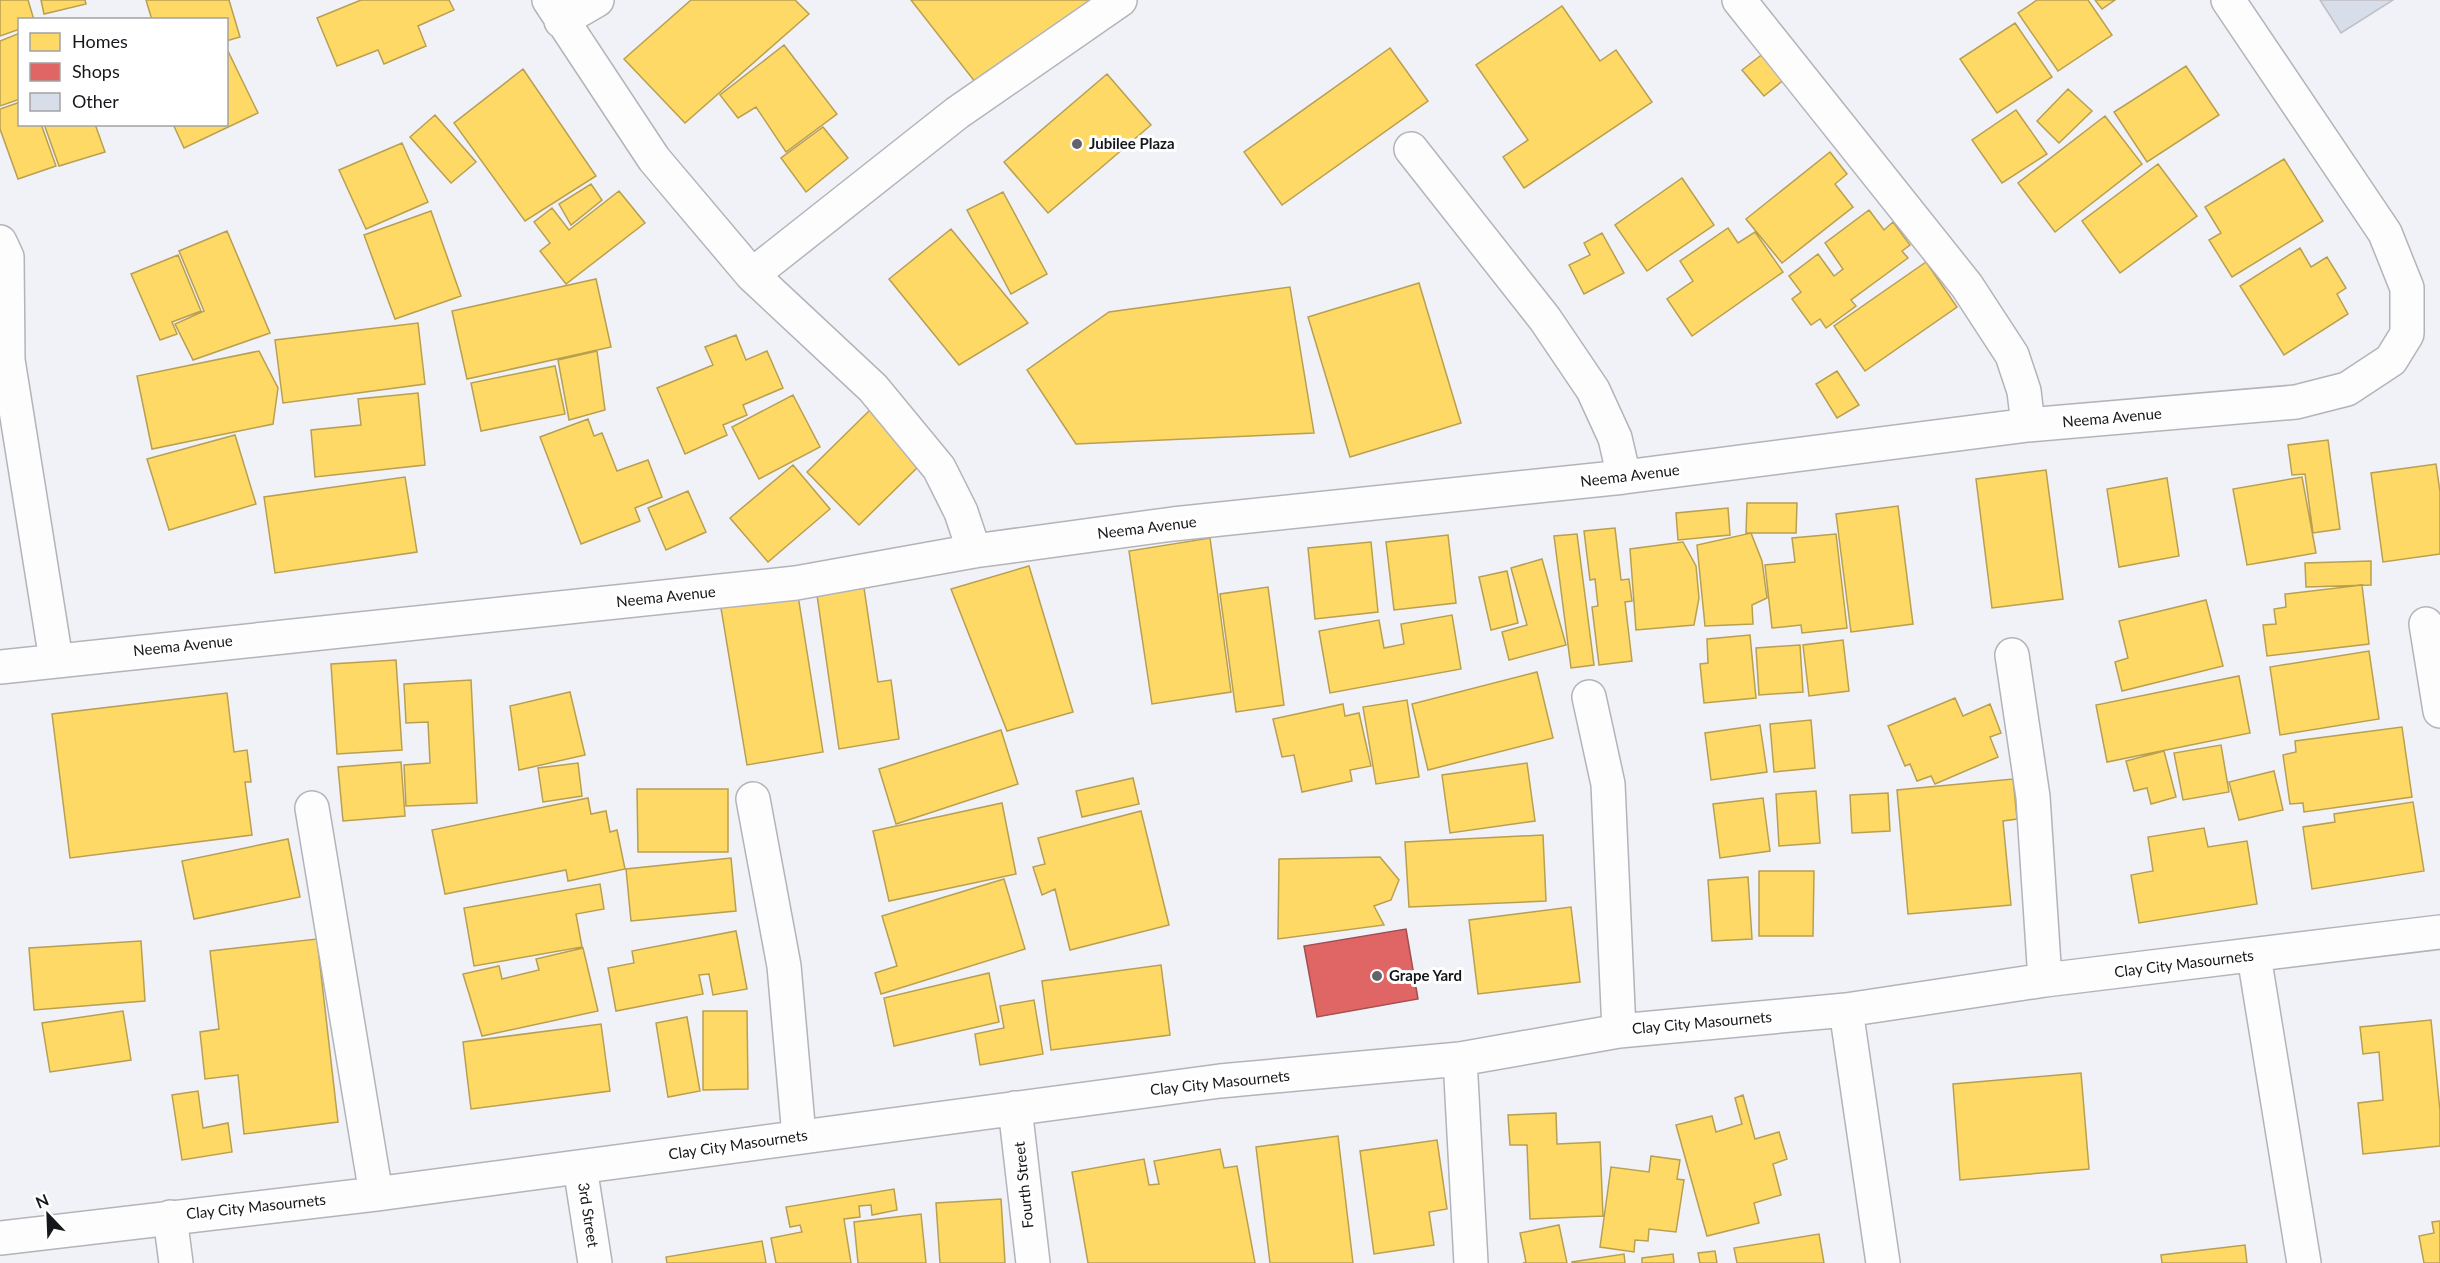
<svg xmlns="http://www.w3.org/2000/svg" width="2440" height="1263" viewBox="0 0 2440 1263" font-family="Lato,sans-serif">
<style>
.homes{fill:#ffd966;stroke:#b99f50;stroke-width:1.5}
.shops{fill:#e06666;stroke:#a34e50;stroke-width:1.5}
.building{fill:#d8ddea;stroke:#bebfc4;stroke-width:1.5}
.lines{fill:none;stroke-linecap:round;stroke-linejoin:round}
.street-casing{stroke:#b3b4b9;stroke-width:36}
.street{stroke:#fdfdfe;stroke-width:33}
.poi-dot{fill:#626468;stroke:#fff;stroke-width:2}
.labels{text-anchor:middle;stroke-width:6;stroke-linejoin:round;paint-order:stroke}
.poi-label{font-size:15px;font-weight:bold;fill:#16171b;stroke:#fff;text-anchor:start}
.street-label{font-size:15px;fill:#16171b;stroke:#fff}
</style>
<rect width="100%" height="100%" fill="#f0f2f8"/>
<path class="homes" d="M0,0H28L34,20H20V29L0,36Z
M41,0H85L86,4L44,14Z
M146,0H229L240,37L226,41V20H152Z
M361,0H449L454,10L418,26L426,46L384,64L378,50L337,66L317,18Z
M691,0H795L809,14L685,123L624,59Z
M911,0H1098L983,92Z
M2037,0H2088L2112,35L2058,71L2018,13Z
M2095,0H2115L2102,9Z
M1562,6L1600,61L1616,50L1652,102L1524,188L1503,157L1528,140L1476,65Z
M2015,23L2052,77L1997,113L1960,59Z
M20,33V99L0,106V41Z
M784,45L837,114L786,152L756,107L738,118L720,95Z
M226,47L258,113L184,148L173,124H226Z
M1390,48L1428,101L1282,205L1244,152Z
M1764,53L1786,78L1764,96L1742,70Z
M2186,66L2219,115L2147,162L2114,112Z
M523,69L596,176L525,221L454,123Z
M1107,74L1151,125L1048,213L1004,162Z
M2068,89L2092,111L2059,143L2037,121Z
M20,102V124H41L56,166L18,179L0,129V109Z
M2016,110L2047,154L2002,183L1972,140Z
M435,115L476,162L451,183L410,137Z
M2105,116L2142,164L2055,232L2018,183Z
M44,124H95L105,152L59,166Z
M823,127L848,158L806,192L781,158Z
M402,143L428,202L366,229L339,170Z
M1830,152L1847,174L1835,184L1853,207L1782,263L1746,219Z
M2284,159L2323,221L2232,277L2209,240L2221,233L2205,207Z
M2158,164L2197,216L2120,273L2082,221Z
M1682,178L1714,225L1647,271L1615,225Z
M591,184L602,200L571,225L559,204Z
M619,191L645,223L566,284L540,251L550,243L534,222L552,208L569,230Z
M1003,192L1047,274L1011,294L967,210Z
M1869,210L1884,230L1893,222L1910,245L1902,251L1908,258L1851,300L1856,306L1826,328L1820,319L1811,325L1792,299L1801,292L1789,276L1818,254L1834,276L1843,269L1825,243Z
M431,211L461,296L395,319L364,235Z
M1728,228L1738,243L1755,232L1783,272L1692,336L1667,299L1693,281L1680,261Z
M951,229L1028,323L959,365L889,279Z
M227,231L270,333L193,360L175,324L204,311L179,251Z
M1602,233L1624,273L1584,294L1569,265L1590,255L1584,243Z
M2300,248L2311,267L2327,257L2346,288L2337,294L2348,314L2284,355L2240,286Z
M178,255L201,311L172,322L177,334L160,340L131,274Z
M1926,262L1957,307L1865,371L1834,326Z
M596,279L611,347L467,379L452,311Z
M1419,283L1461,423L1350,457L1308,317Z
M1290,287L1314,433L1076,444L1027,370L1109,312Z
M418,323L425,384L283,403L275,340Z
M736,335L746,360L767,351L783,388L743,405L747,415L723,425L727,435L685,454L657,388L713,365L705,347Z
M259,351L278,388L273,424L152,449L137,376Z
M597,351L605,410L569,420L558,360Z
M555,366L565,414L481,431L471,383Z
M1837,371L1859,405L1837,418L1816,384Z
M418,393L425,465L315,477L311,430L361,425L358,399Z
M793,395L820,447L759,479L732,427Z
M871,409L923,462L859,525L807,472Z
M588,419L594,436L602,433L617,471L648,460L662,497L635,508L640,521L581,544L540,437Z
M235,435L256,504L169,530L147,459Z
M2328,440L2340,529L2313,533L2305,474L2292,475L2288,445Z
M2436,464L2440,492V554L2383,562L2371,473Z
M793,465L830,509L768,562L730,518Z
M2046,470L2063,599L1992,608L1976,479Z
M405,477L417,552L275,573L264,497Z
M2302,477L2316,553L2247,565L2233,489Z
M2167,478L2179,556L2119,567L2107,489Z
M688,491L706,532L666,550L648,508Z
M1747,503H1797L1796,533H1746Z
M1898,506L1913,624L1851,632L1836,514Z
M1728,508L1730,535L1678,540L1676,513Z
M1615,528L1621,580L1629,579L1632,601L1625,602L1632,661L1599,665L1592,607L1598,606L1595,579L1590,580L1584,531Z
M1751,533L1762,561L1767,598L1752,605L1753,624L1705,626L1697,545Z
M1577,534L1594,665L1571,668L1554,536Z
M1836,534L1847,628L1802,633L1801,625L1772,628L1765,565L1795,562L1792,538Z
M1448,535L1456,603L1394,610L1386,542Z
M1210,538L1231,692L1152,704L1129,551Z
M1371,542L1378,612L1315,619L1308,548Z
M1683,542L1696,566L1699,598L1694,625L1636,630L1630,549Z
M1542,559L1566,645L1509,660L1502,632L1527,625L1511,568Z
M2371,561V585L2306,587L2305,563Z
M1029,566L1073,712L1007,731L951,589Z
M1507,571L1518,623L1491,630L1479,577Z
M796,583L823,752L747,765L719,596Z
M2362,585L2369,644L2267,656L2263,625L2276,624L2274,609L2286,607L2285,594Z
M1268,587L1284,705L1236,712L1220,594Z
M864,588L878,682L891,680L899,739L839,749L817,595Z
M2206,600L2223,666L2122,691L2115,662L2128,658L2119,621Z
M1452,615L1461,669L1330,693L1319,631L1379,620L1384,648L1404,644L1401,624Z
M1750,635L1756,698L1704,703L1700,664L1708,663L1707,639Z
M1843,640L1849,691L1809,696L1803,645Z
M1800,645L1803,692L1759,695L1756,648Z
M2369,651L2379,719L2280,735L2270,667Z
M396,660L402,750L337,754L331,664Z
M1537,672L1553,738L1428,770L1412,704Z
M2239,676L2250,733L2107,762L2096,705Z
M471,680L477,803L406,806L404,765L430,763L428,722L406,723L404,684Z
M570,692L585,755L519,770L510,706Z
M227,693L234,752L247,750L251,782H245L252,835L70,858L52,714Z
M1955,698L1963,716L1990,704L2001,733L1990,737L1998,757L1935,784L1931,776L1917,781L1910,764L1905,766L1888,726Z
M1407,700L1419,777L1376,784L1363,707Z
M1343,704L1345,716L1359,713L1371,766L1350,770L1352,781L1302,792L1294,755L1282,757L1273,719Z
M1811,720L1815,768L1774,772L1770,724Z
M1760,725L1767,772L1711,780L1705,733Z
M2402,727L2412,797L2304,812L2303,803L2290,804L2283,755L2296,752L2295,741Z
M1001,730L1018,784L896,824L879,769Z
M2221,745L2229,792L2183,800L2174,753Z
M2164,751L2176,797L2151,804L2147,788L2134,791L2126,761Z
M401,762L405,816L343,821L338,767Z
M578,763L582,796L543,802L538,768Z
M1527,763L1535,821L1450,833L1442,775Z
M2274,771L2283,810L2239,820L2229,782Z
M1133,778L1139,804L1082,817L1076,791Z
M2013,779L2017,819L2003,821L2011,905L1908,914L1897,790Z
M637,789H728V852H638Z
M1816,791L1820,843L1779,846L1776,794Z
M1888,793L1890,831L1852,833L1850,795Z
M588,798L591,814L606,811L610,832L617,830L625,869L568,881L566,870L445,894L432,830Z
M1763,798L1770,851L1720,858L1713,804Z
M2413,802L2424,871L2312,889L2303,827L2335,822L2334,814Z
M1002,803L1016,874L889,901L873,831Z
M1141,811L1169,925L1070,950L1055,889L1042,895L1033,867L1045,864L1038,838Z
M2204,828L2208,847L2247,841L2257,904L2139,923L2131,875L2153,871L2148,837Z
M1543,835L1546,901L1409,907L1405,842Z
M288,839L300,897L194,919L182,861Z
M1380,857L1399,880L1391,900L1374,906L1384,925L1278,939L1279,859Z
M731,858L736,911L631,921L626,869Z
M1759,871H1814L1813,936H1759Z
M1748,877L1752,939L1712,941L1708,880Z
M1004,879L1025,949L881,994L875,973L897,966L882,916Z
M600,884L604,909L576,914L582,947L474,966L464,908Z
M1571,907L1580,982L1478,994L1469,920Z
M736,931L747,989L713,995L709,974L699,975L703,994L616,1011L608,968L634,963L632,951Z
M317,939L338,1122L244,1134L238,1075L205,1079L200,1032L219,1029L210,951Z
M141,941L145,1001L34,1010L29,948Z
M583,948L598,1011L482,1036L463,974L499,966L502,979L539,970L536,959Z
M1161,965L1170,1035L1051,1050L1042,981Z
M989,973L999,1022L894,1046L884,998Z
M1034,1000L1043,1054L980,1065L975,1034L1004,1028L1000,1006Z
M123,1011L131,1060L50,1072L42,1023Z
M703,1011H747L748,1089L703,1090Z
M687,1017L700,1091L668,1097L656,1023Z
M2431,1020L2440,1111V1146L2363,1154L2358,1103L2383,1100L2379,1052L2363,1054L2360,1027Z
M601,1024L610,1091L471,1109L463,1042Z
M2081,1073L2089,1169L1960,1180L1953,1084Z
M198,1091L203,1128L228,1123L232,1152L182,1160L172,1095Z
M1743,1095L1755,1139L1779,1132L1787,1159L1773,1164L1781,1195L1754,1203L1759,1223L1707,1236L1676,1125L1712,1116L1716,1132L1742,1124L1735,1098Z
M1556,1113L1557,1144L1600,1142L1603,1216L1530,1219L1527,1145H1510L1508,1115Z
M1338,1136L1353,1263H1270L1256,1147Z
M1437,1140L1447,1209L1429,1212L1434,1245L1374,1254L1360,1151Z
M1220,1149L1224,1168L1237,1166L1255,1263H1088L1072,1172L1144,1159L1149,1185L1159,1184L1154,1161Z
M1651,1156L1680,1160L1677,1179L1684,1180L1676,1232L1649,1229L1648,1241L1635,1240L1634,1252L1600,1247L1611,1167L1649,1172Z
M894,1189L897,1210L872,1215L871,1205L859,1206L860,1217L844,1219L851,1263H776L771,1238L802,1232L800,1225L790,1227L786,1207Z
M1001,1199L1005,1263H940L936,1203Z
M921,1214L926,1263H858L854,1222Z
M2440,1221V1263H2424L2419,1236L2434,1233L2432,1222Z
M1559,1225L1567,1263H1523L1526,1262L1520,1233Z
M1819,1234L1824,1263H1737L1734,1248Z
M762,1241L766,1263H667L666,1257Z
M2245,1245L2247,1263H2162L2161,1255Z
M1715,1251L1717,1263H1700L1698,1253Z
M1624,1254L1625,1263H1572V1262Z
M1673,1254L1674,1263H1642V1258Z"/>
<path class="shops" d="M1406,929L1418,999L1317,1017L1304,946Z"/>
<path class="building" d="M2320,0H2393L2341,33Z"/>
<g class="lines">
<g class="street-casing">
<path id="street" d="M549,0L654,159L752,275L873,388L939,468L961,512L974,551
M1739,0L1967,286L2012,355L2024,391L2028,425
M561,21L597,0
M1411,149L1545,319L1593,390L1615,438L1624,477
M0,242L7,257L8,360L56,660
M752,275L957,113L1120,0
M2426,624L2440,711
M2012,655L2033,797L2045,980
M0,667L796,583L974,551L1173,524L1624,477L2028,425L2296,402L2347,389L2391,360L2407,334V288L2385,233L2228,0
M1589,697L1608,784L1619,1031
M753,799L784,966L799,1136
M312,808L376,1194
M2254,956L2304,1263
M1846,1010L1883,1263
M1460,1059L1471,1263
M1015,1108L1033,1263
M580,1167L595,1263
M170,1217L176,1263
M0,1238L376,1194L1220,1081L1460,1059L1619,1031L1846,1010L2045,980L2440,932"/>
</g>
<use href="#street" class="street"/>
</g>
<g class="poi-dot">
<circle cx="1077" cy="144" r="6"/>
<circle cx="1377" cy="976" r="6"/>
</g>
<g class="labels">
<g class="poi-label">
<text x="1089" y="149">Jubilee Plaza</text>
<text x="1389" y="981">Grape Yard</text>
</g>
<g class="street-label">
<text transform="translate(2112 418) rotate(-5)" y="5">Neema Avenue</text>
<text transform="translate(1630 476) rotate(-7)" y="5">Neema Avenue</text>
<text transform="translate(1147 528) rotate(-7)" y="5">Neema Avenue</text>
<text transform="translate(666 597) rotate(-6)" y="5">Neema Avenue</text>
<text transform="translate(183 646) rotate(-6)" y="5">Neema Avenue</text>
<text transform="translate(2184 964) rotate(-7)" y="5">Clay City Masournets</text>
<text transform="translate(1702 1023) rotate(-5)" y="5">Clay City Masournets</text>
<text transform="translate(1220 1083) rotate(-6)" y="5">Clay City Masournets</text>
<text transform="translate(738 1145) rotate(-8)" y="5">Clay City Masournets</text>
<text transform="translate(1024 1185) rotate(-96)" y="5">Fourth Street</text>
<text transform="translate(256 1207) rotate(-6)" y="5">Clay City Masournets</text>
<text transform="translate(588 1215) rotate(81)" y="5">3rd Street</text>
</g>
</g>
<rect x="18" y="18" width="210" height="108" fill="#ffffff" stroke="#a2a2a4" stroke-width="1.5"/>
<rect x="30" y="33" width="30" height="18" fill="#ffd966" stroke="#a2a2a4" stroke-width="1.5"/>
<text x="72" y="48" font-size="18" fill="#16171b">Homes</text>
<rect x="30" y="63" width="30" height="18" fill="#e06666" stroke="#a2a2a4" stroke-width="1.5"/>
<text x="72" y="78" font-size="18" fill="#16171b">Shops</text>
<rect x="30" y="93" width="30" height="18" fill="#d8ddea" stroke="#a2a2a4" stroke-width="1.5"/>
<text x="72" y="108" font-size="18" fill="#16171b">Other</text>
<g transform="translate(48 1215) rotate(337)" stroke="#ffffff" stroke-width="4.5" paint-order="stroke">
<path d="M0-4.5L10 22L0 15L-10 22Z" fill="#16171b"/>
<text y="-9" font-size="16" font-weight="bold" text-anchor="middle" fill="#16171b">N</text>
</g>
</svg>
